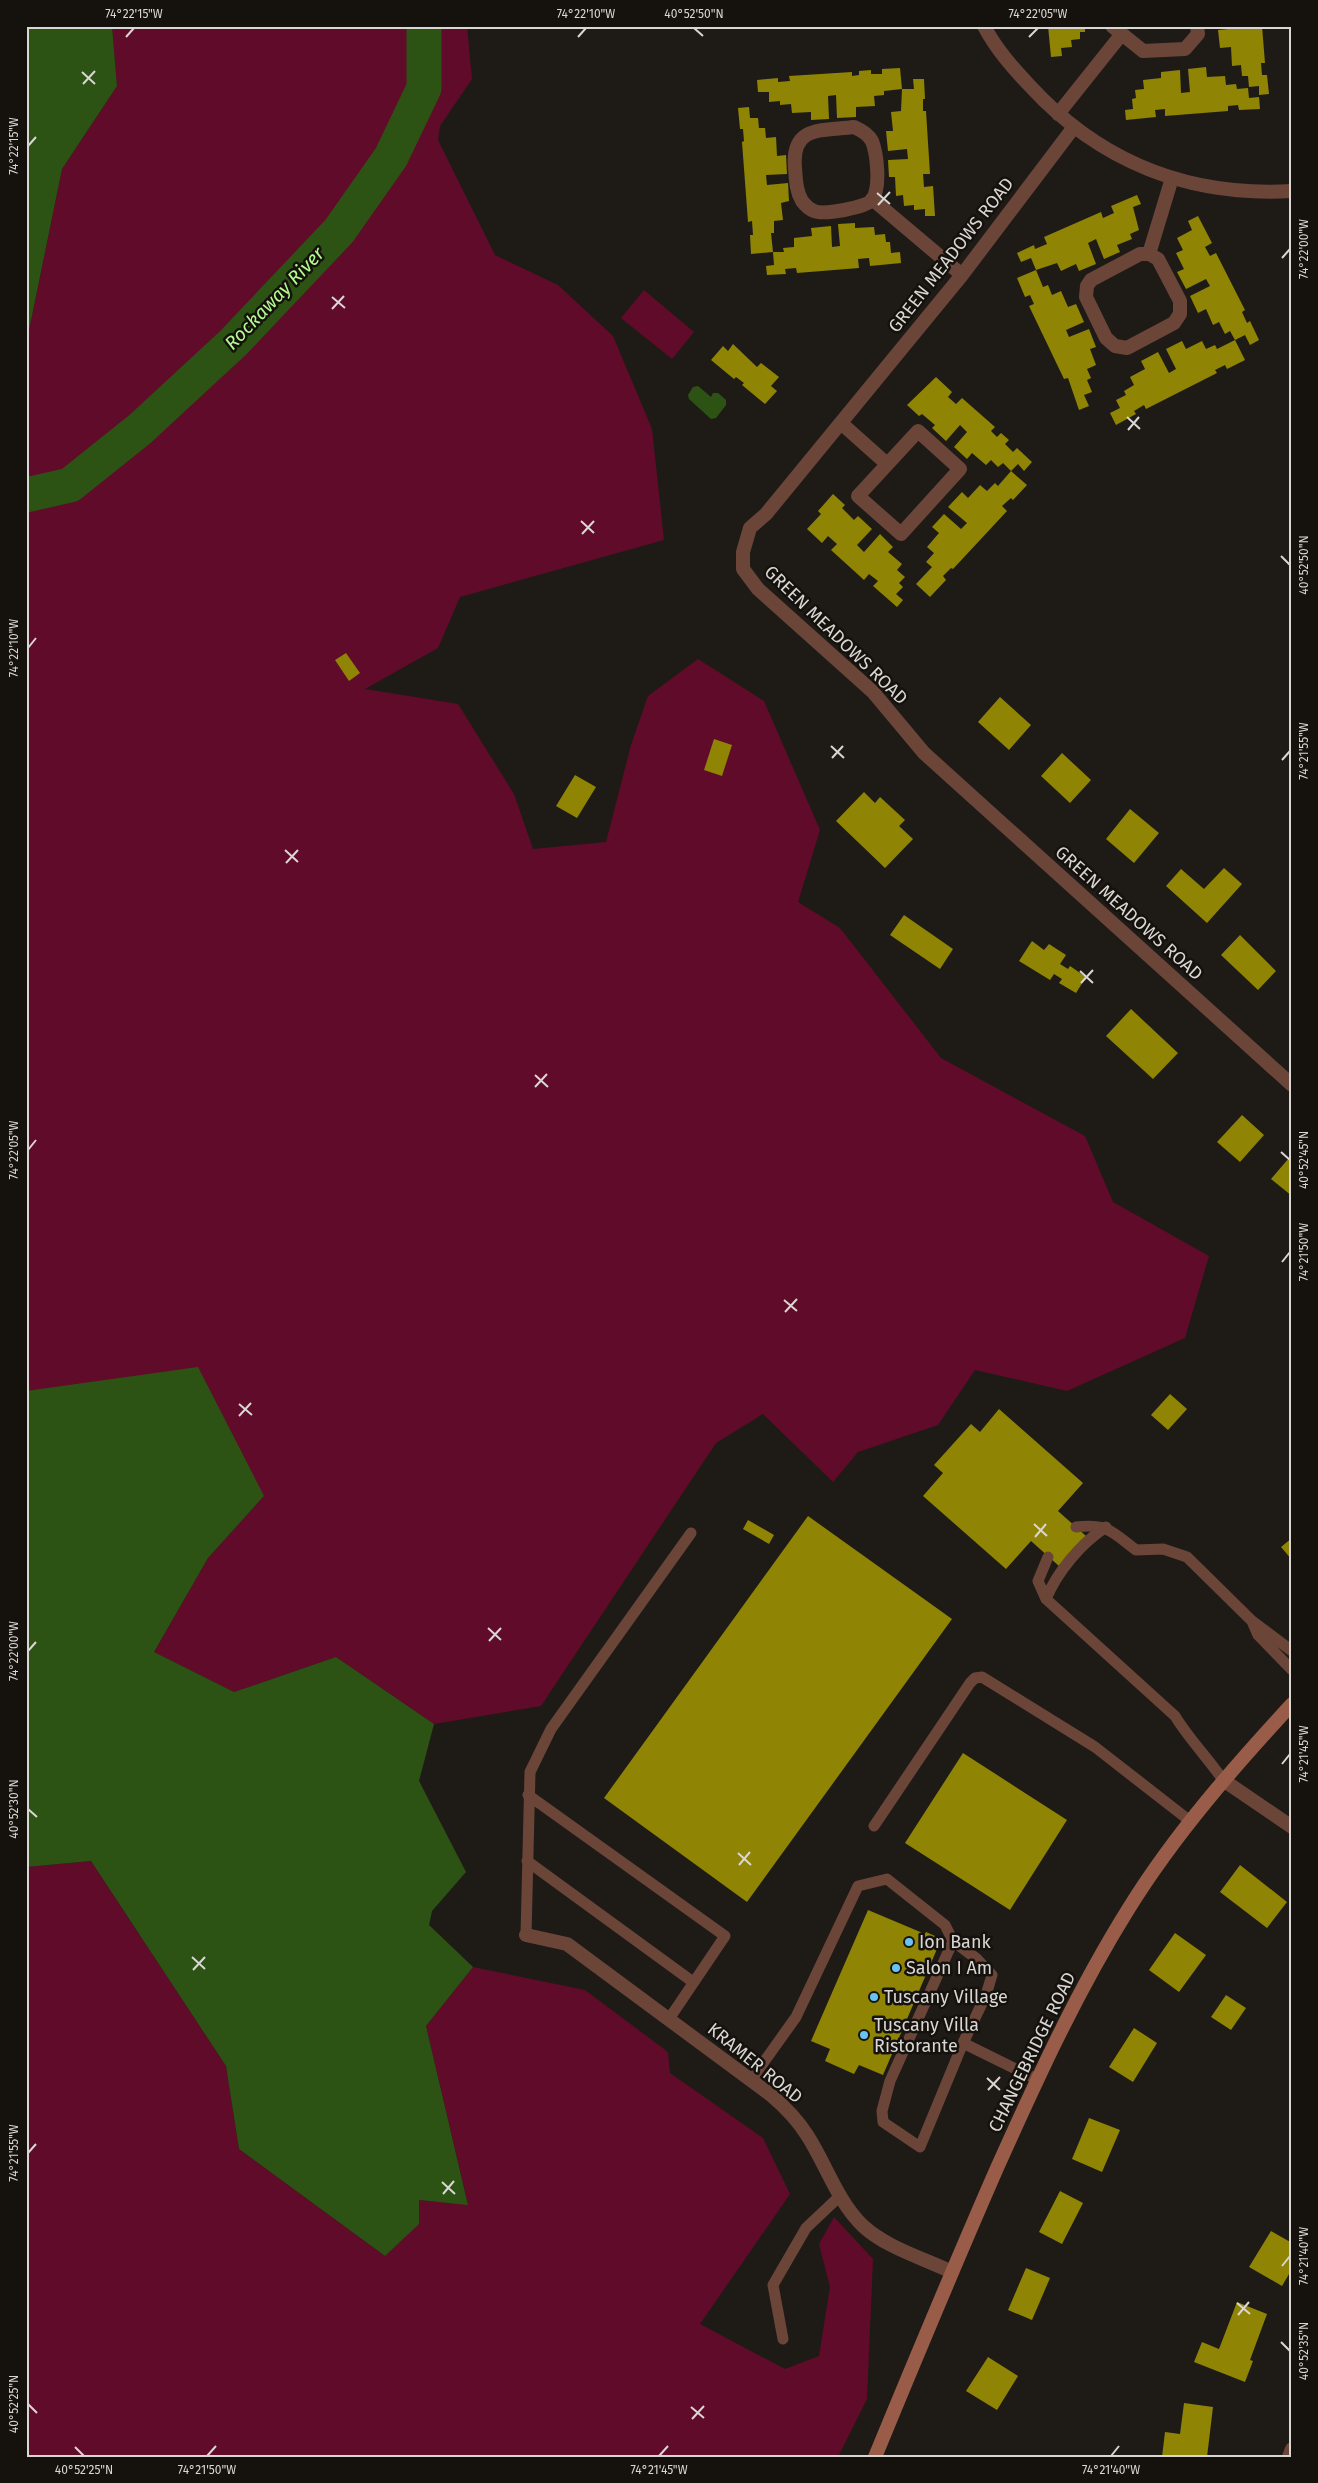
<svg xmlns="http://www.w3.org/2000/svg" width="1318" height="2483" viewBox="0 0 1318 2483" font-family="'Fira Sans',sans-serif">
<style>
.green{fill:#600b2a}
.water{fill:#2d5314}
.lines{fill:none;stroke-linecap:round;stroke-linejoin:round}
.river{stroke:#2d5314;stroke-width:35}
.building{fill:#8f8404}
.service{stroke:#6c4539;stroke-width:11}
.minor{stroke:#6c4539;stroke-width:14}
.secondary{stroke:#995c49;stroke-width:14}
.ticks{fill:none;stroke:#d9d6d3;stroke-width:2}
.poi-dot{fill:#69c3f1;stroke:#15120e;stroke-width:2}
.labels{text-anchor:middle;stroke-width:5;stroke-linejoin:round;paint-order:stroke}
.street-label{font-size:18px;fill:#d9d6d3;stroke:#15120e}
.poi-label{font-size:18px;fill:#d9d6d3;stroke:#15120e;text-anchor:start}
.water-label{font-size:19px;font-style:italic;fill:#b5fc8f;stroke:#15120e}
.neatline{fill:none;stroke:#d9d6d3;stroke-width:2}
.ticks-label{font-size:12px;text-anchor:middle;fill:#d9d6d3}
</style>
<rect width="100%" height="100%" fill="#1e1b17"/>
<path class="green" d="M112,26H467L472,79L440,126L438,140L495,255L558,285L613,336L652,429L664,540L460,597L438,648L365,689L458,704L514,794L533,849L606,842L631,745L648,696L698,659L764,701L820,830L798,902L840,928L941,1058L1085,1136L1113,1202L1209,1256L1185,1338L1067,1391L975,1370L938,1425L858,1452L833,1482L763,1414L716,1443L541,1706L434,1724L336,1657L234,1692L154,1652L208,1558L264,1496L26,1391V345L62,169L117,86Z
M644,290L694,332L672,359L621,318Z
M91,1861L226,2066L239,2149L385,2256L419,2200L468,2204L426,2026L473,1967L585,1990L668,2052L670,2073L763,2138L790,2194L700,2324L785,2369L819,2356L830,2287L819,2244L834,2217L873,2259L867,2399L838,2457H26V1867Z"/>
<path class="water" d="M26,26H112L117,86L62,169L26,345Z
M698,386L711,397L713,393H718L726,400V405L716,418L711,419L689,399L688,395L693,387Z
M198,1367L264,1496L208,1558L154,1652L234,1692L336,1657L434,1724L419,1781L466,1872L432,1911L429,1925L473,1967L426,2026L468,2205L419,2200V2224L385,2256L239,2149L226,2066L91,1861L26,1867V1391Z"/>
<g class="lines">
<path class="river" d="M26,495L70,485L140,429L233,343L339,231L391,157L424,88V26"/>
</g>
<path class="building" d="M1048,26H1085V32H1080V39L1071,40L1072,47L1061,48L1062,56L1051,57Z
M1239,26H1262L1265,63H1261L1262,75H1267L1269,94L1259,95V86L1249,87L1248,76H1242L1241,65L1232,66L1231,47L1220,48L1218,30L1239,28Z
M1206,67L1207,77L1225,76L1226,85L1236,84L1237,89L1248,88L1249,98L1259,97L1260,109L1239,110L1238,105L1228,106V111L1165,116V109L1155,110L1156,117L1126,120L1125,110L1133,109L1132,99L1136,98L1135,90L1144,89L1143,80L1161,78V72L1180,70L1181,93L1190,92L1188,69Z
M900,68L902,89L884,91V95L874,96L875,106L856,107V117L837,118L836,95L828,96L829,119L811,120V112L792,113L791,104L780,105V101L769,102V92H758L757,80L778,78V82L790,81L789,76L852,72V76L859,75V71L871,70V74H882V69Z
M913,79H924L925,99H923V111H926L930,174H923L924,187L933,186L935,216H925V209L914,210V205L904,206L903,195L896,196L895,177H889L888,160L908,159L907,149L888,151L886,131H893L891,112L901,111L902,89H914Z
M749,107L750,118H758L759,128H765L766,138L776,137L777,156L786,155L787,174L766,175L767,185L788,183L789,201L781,203L783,220L774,221V233H771L773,252L751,254L750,235H753L752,221L748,222L742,142L744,141L743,129H740L738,108Z
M1137,195L1141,204L1133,207L1139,230L1130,234L1132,239L1117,245L1120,252L1104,259L1096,239L1088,243L1096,264L1079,271L1076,264L1061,271L1057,263L1036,270L1031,258L1021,262L1017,253L1034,245L1035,249L1047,244L1044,237L1101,212L1103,218L1114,213L1111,206Z
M1198,216L1212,243L1205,247L1210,256L1216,253L1245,310L1242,312L1247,323L1250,321L1259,340L1250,345L1245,335L1235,340L1230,331L1225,334L1219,322L1213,325L1206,309L1198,313L1190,296L1210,286L1206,279L1186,289L1177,272L1184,269L1176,253L1183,250L1177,238L1192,230L1188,221Z
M855,223V228L874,227L875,235L885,234L886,242H890L891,253L900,252L901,263L870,266L869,258L858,259L859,268L797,273L796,268L785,269L786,274L767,275L766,266L774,265L773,252H784L783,248L794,247V238L812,236L811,228L831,226L832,247L840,246L838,224Z
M1036,270L1043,287L1048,285L1052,295L1061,291L1068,307L1076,304L1084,322L1066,330L1069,337L1089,329L1096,347L1090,349L1096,365L1087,369L1091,378L1087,380L1092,392L1084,395L1089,406L1079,410L1068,378L1064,379L1029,306L1034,304L1030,295L1025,297L1017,278Z
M1235,340L1245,360L1227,369L1225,365L1215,370L1217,373L1146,409L1144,405L1134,411L1136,414L1116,425L1110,413L1120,408L1116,400L1126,395L1124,391L1134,385L1130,377L1145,369L1141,361L1158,352L1169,373L1176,369L1166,349L1182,341L1186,349L1202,341L1206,349L1215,345L1217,349Z
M733,344L757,367L761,363L779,377L771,386L777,391L765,404L742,385L744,383L736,377L734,379L711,360L723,346L728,351Z
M936,377L952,392L948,397L956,404L962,398L995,427L991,431L997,437L1001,433L1009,440L1005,444L1013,452L1017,448L1032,462L1024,471L1018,464L1011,471L1003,463L998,467L991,460L986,465L972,453L967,459L954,447L967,432L960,425L946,441L932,428L935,425L922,414L919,416L907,405Z
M1011,471L1027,485L1013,500L1011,498L1002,506L1007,511L953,569L951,568L943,576L946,580L930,597L916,584L932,567L926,562L934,553L927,547L939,533L932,527L944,514L961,529L967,523L948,507L962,492L968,498L980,485L987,491L995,483L998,486Z
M833,494L845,505L842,508L854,520L858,516L872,529L857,545L864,552L880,534L893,547L888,552L902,564L897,570L905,577L899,583L903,587L896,594L903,600L897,607L873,586L878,581L869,574L864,580L831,550L837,544L828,536L822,543L807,529L821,514L818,511Z
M346,653L360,673L349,681L335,660Z
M1000,697L1031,725L1009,750L978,722Z
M714,739L732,745L722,776L704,770Z
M1062,753L1091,780L1070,803L1041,776Z
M575,775L596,787L577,818L556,806Z
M864,792L875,803L880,797L905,820L899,826L913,839L885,868L836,821Z
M1130,809L1159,833L1134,863L1106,839Z
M1224,868L1242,884L1207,923L1166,886L1181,869L1204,889Z
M904,915L953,949L940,969L890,935Z
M1240,935L1276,971L1258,990L1221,955Z
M1032,941L1044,950L1049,944L1066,955L1060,964L1068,969L1070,966L1086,977L1076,993L1059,983L1062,979L1054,974L1050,980L1019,961Z
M1131,1009L1178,1053L1153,1079L1106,1036Z
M1242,1115L1264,1135L1240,1162L1217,1142Z
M1289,1158L1292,1161V1196L1271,1179Z
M1170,1394L1187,1409L1168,1430L1151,1415Z
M999,1409L1083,1483L1058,1511L1086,1536L1059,1566L1031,1541L1006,1569L923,1496L943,1473L934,1465L971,1424L980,1432Z
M808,1516L952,1619L747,1902L604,1798Z
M748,1520L774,1535L769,1544L743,1529Z
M1292,1538V1560L1281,1547Z
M963,1753L1067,1820L1010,1910L905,1843Z
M1240,1865L1287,1902L1267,1928L1220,1892Z
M868,1910L925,1934L926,1932L935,1936L937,1942V1949L883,2075L859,2065L854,2074L825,2061L830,2049L811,2041Z
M1175,1933L1206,1955L1179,1992L1149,1970Z
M1226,1995L1246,2008L1231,2030L1211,2017Z
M1134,2028L1157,2043L1133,2082L1109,2067Z
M1089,2118L1120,2130L1102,2172L1072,2159Z
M1060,2191L1083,2203L1062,2244L1039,2232Z
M1271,2231L1292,2243V2269L1282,2286L1249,2267Z
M1026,2268L1050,2278L1032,2320L1008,2310Z
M1237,2302L1267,2314L1250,2360L1253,2361L1245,2382L1194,2362L1202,2342L1219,2349Z
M988,2357L1018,2376L997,2410L966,2391Z
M1184,2403L1213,2407L1207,2457H1162L1165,2432L1180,2434Z"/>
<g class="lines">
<path class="service" d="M1076,1527C1108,1523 1112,1532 1136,1550L1163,1549L1187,1557L1252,1621L1292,1651
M1048,1557L1038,1581L1046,1599L1175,1716C1189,1739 1208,1758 1223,1780
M1046,1599C1057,1572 1081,1543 1106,1527
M1252,1621L1258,1635L1292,1670
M528,1795L725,1936L669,2019
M874,1826L970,1683L975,1678L982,1677L1095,1747L1190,1821
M527,1861L693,1982
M526,1935L530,1772L551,1729L691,1533
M953,1941L977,1959L992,1975L986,1995L963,2043
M751,2080L796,2017L858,1886L887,1879L945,1925L953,1941L890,2081L882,2111L883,2122L920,2147L963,2043L1036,2079
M783,2339L773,2285L806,2228L841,2195"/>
<path class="minor" d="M984,26C996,49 1013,68 1030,86C1100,162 1189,197 1292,191
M1112,26L1143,51L1185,49L1198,34L1197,26
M1058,114L1121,35
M854,127C861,130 868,134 872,141C877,154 881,188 872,200C865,208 824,215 814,211C809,209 805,205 802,201C796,191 796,180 795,168C791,125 822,131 854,127Z
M1074,127L962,275L766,514L750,528L743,552V569L758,589L873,692L924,753L1292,1085
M872,199L962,275
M1140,254H1149L1158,259L1180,301V314L1174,323L1127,348L1115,346L1106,338L1086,297L1087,286L1091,280Z
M1149,254L1172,178
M841,423L887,464
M918,431L960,469L901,534L858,496Z
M1223,1780L1292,1827
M526,1935L567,1944L771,2095C785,2107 797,2119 807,2135C826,2164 837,2201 863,2226C887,2248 923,2258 952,2272
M1289,2457L1292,2449"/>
<path class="secondary" d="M875,2457C915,2360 955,2264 997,2168C1037,2079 1077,1991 1129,1908C1175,1834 1233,1768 1292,1704"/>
</g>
<path class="ticks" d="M694,28L703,36M126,37L134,28M578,37L586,28M1029,37L1038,28M82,72L95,84M83,84L95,71M28,146L36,137M877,193L890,204M878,205L890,192M1282,258L1290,249M332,297L345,308M332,309L344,296M1127,417L1140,429M1128,430L1139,417M581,521L594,533M582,534L594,521M1281,556L1290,565M28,648L36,638M831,746L844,758M832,758L843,746M1282,760L1290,751M285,850L298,862M286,863L298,850M1080,971L1093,983M1081,983L1093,970M535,1075L548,1087M535,1087L547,1074M28,1150L36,1140M1281,1152L1290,1160M1282,1262L1290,1252M784,1300L797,1311M785,1312L797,1299M239,1404L252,1415M239,1416L251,1403M1034,1524L1047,1536M1035,1537L1046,1524M488,1628L501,1640M489,1641L501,1628M28,1651L36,1642M1282,1764L1290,1754M28,1809L37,1817M738,1853L751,1865M739,1865L750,1852M192,1957L205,1969M193,1970L205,1957M987,2078L1000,2090M988,2090L1000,2077M28,2153L36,2144M442,2182L455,2194M443,2194L454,2181M1282,2266L1290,2256M1237,2303L1250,2314M1238,2315L1249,2302M1281,2342L1290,2351M28,2404L37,2413M691,2407L704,2418M692,2419L704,2406M75,2447L84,2456M207,2456L216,2446M659,2456L668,2446M1111,2456L1119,2446"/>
<g class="poi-dot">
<circle cx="909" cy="1942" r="5"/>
<circle cx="896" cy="1968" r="5"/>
<circle cx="874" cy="1997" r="5"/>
<circle cx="864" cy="2035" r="5"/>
</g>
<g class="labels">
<g class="street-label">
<text transform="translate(951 255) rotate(-52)" y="6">GREEN MEADOWS ROAD</text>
<text transform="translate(836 635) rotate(44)" y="6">GREEN MEADOWS ROAD</text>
<text transform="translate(1129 913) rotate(42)" y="6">GREEN MEADOWS ROAD</text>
<text transform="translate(1032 2052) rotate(-64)" y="6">CHANGEBRIDGE ROAD</text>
<text transform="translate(755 2063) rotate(39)" y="6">KRAMER ROAD</text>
</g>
<g class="poi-label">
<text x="919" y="1948">Ion Bank</text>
<text x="906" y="1974">Salon I Am</text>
<text x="884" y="2003">Tuscany Village</text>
<text x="874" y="2031">Tuscany Villa<tspan x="874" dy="21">Ristorante</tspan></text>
</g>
<g class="water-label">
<text transform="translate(274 298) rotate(-46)" y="7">Rockaway River</text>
</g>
</g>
<rect width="1318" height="2483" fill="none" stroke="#15120e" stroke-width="55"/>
<rect x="28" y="28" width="1262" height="2428" class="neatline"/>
<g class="ticks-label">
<text x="134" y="18">74°22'15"W</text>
<text x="586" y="18">74°22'10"W</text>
<text x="694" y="18">40°52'50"N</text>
<text x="1038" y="18">74°22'05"W</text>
<text transform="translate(14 146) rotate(-90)" y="4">74°22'15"W</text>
<text transform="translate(1304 249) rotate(-90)" y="4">74°22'00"W</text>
<text transform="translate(1304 565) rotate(-90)" y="4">40°52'50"N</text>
<text transform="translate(14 648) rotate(-90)" y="4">74°22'10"W</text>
<text transform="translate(1304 751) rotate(-90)" y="4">74°21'55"W</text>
<text transform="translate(14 1150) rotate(-90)" y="4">74°22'05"W</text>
<text transform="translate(1304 1160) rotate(-90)" y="4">40°52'45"N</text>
<text transform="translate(1304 1252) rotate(-90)" y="4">74°21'50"W</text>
<text transform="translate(14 1651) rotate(-90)" y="4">74°22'00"W</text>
<text transform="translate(1304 1754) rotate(-90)" y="4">74°21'45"W</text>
<text transform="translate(14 1809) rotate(-90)" y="4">40°52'30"N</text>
<text transform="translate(14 2153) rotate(-90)" y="4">74°21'55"W</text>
<text transform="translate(1304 2256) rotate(-90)" y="4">74°21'40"W</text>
<text transform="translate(1304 2351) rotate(-90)" y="4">40°52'35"N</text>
<text transform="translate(14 2404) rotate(-90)" y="4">40°52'25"N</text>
<text x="84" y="2474">40°52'25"N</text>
<text x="207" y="2474">74°21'50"W</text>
<text x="659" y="2474">74°21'45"W</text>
<text x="1111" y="2474">74°21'40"W</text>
</g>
</svg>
